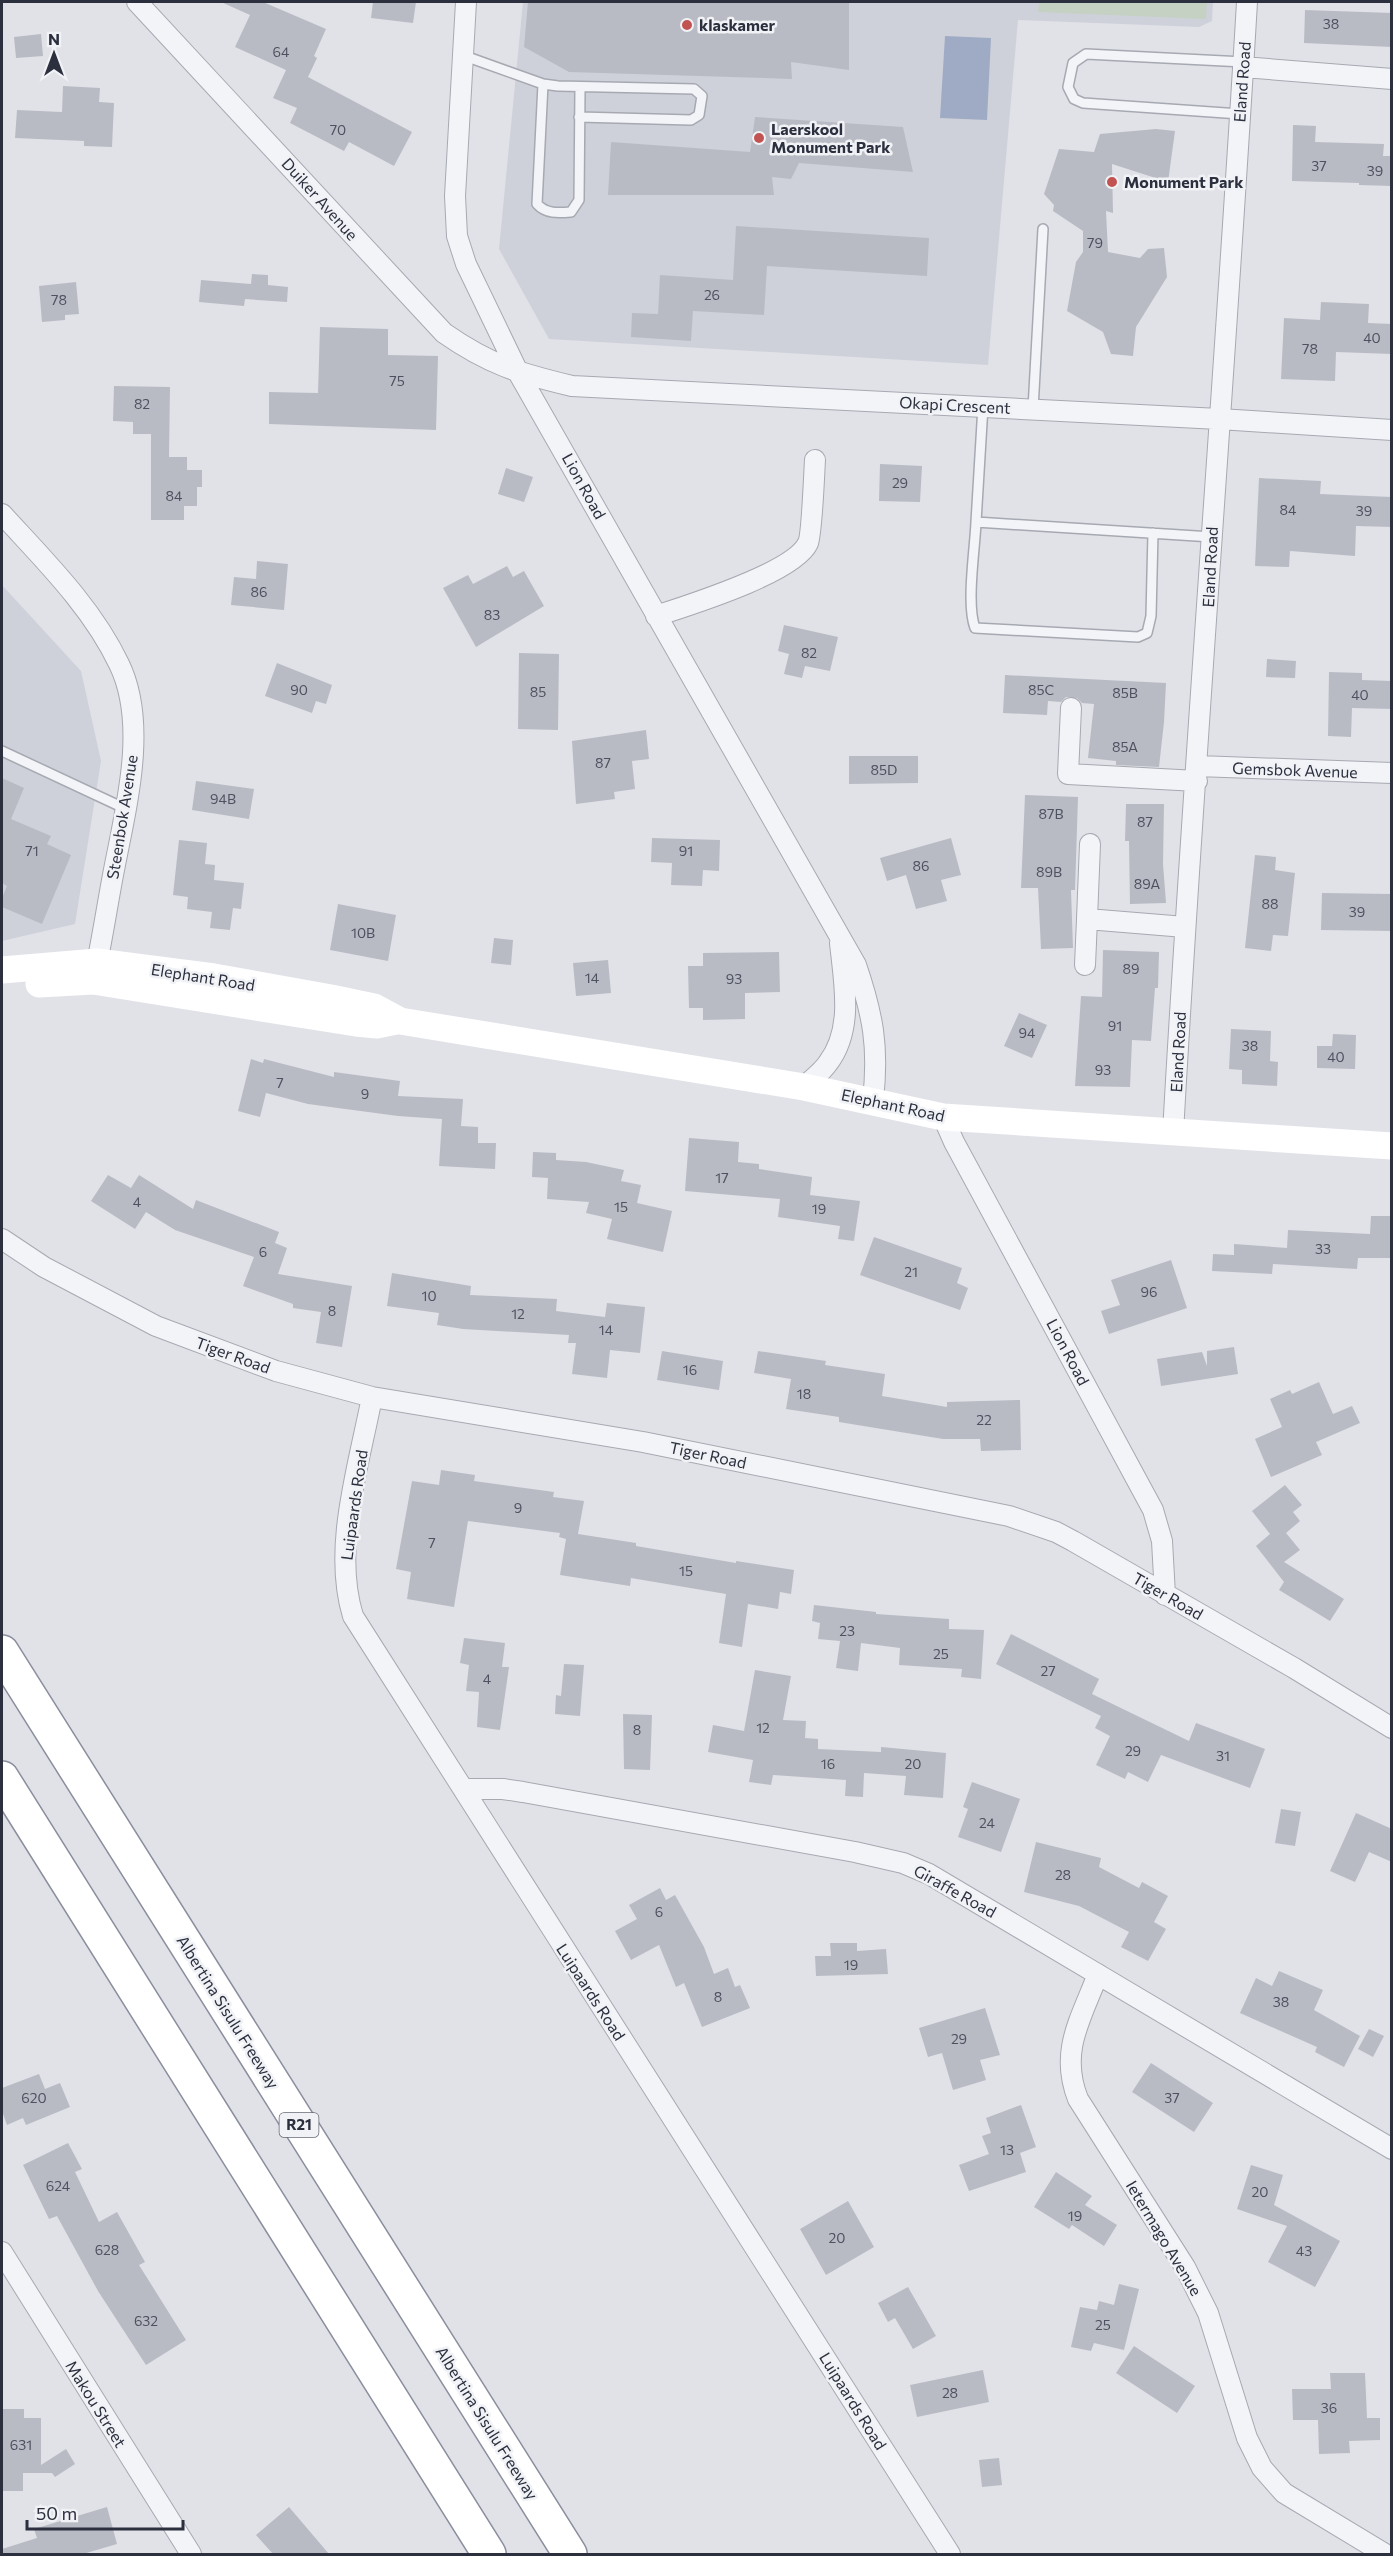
<svg xmlns="http://www.w3.org/2000/svg" width="1393" height="2556" viewBox="0 0 1393 2556" font-family="Commissioner,sans-serif">
<style>
.built{fill:#cfd1da}
.green{fill:#c4d1c3}
.water{fill:#9fabc5}
.building{fill:#b9bbc4}
.lines{fill:none;stroke-linecap:round;stroke-linejoin:round}
.lane-casing{stroke:#a7a9b2;stroke-width:12}
.street-casing{stroke:#a7a9b2;stroke-width:22}
.highway-casing{stroke:#8a8e9d;stroke-width:36}
.lane{stroke:#f3f4f7;stroke-width:9}
.street{stroke:#f3f4f7;stroke-width:20}
.secondary{stroke:#fff;stroke-width:27}
.highway{stroke:#fff;stroke-width:33}
.poi-dot{fill:#c15452;stroke:#f0f2f6;stroke-width:2}
.labels{text-anchor:middle;stroke-width:5;stroke-linejoin:round;paint-order:stroke}
.number-label{font-size:14px;fill:#4e5260}
.shield{fill:#f0f2f6;stroke:#666a75;stroke-width:1.5}
.shield-label{font-size:15px;font-weight:bold;fill:#2b2f3e}
.poi-label{font-size:16px;font-weight:bold;fill:#2b2f3e;stroke:#f0f2f6;text-anchor:start}
.street-label{font-size:16px;fill:#2b2f3e;stroke:#f0f2f6}
</style>
<rect width="100%" height="100%" fill="#e1e2e8"/>
<path class="built" d="M523,2H1213L1212,21L1199,27L1018,20L988,365L549,339L499,249Z
M2,585L81,671L101,761L75,924L2,941Z"/>
<path class="green" d="M1039,2H1207L1206,19L1038,12Z"/>
<path class="water" d="M945,36L991,38L987,120L940,118Z"/>
<path class="building" d="M221,2H263L326,29L314,56L317,58L308,77L412,132L394,166L349,142L344,151L290,123L297,108L273,98L286,70L235,47L250,15Z
M373,2H416L413,23L371,18Z
M528,2H849V70L791,62L792,79L569,72L524,47Z
M1305,10L1392,13V47L1304,43Z
M41,34L43,56L16,58L14,37Z
M63,86L100,88L99,102L114,103L112,147L84,146V141L15,138L17,110L62,112Z
M755,117L903,127L913,172L799,163L791,179L772,177L774,195H608L611,142L750,152Z
M1293,125L1316,126L1315,142L1384,144L1383,156H1392V186L1359,185V183L1292,181Z
M1156,129L1175,131L1168,182L1112,164L1113,213L1106,211L1108,252L1140,258L1148,249L1164,248L1167,277L1136,327L1133,356L1111,354L1103,332L1067,311L1076,262L1083,252V231L1053,211L1054,205L1044,194L1059,149L1094,152L1100,134Z
M736,226L929,238L927,276L767,266L764,315L693,311L691,341L631,337L632,313L658,314L660,275L733,280Z
M252,274L268,275V285L288,287L287,302L245,299L244,306L199,302L201,280L251,284Z
M76,282L79,314L65,315V320L42,322L39,286Z
M1321,302L1369,304L1368,323L1392,324V354L1336,352L1335,381L1281,379L1284,318L1320,320Z
M320,327L388,329V355L438,356L436,430L269,424V392L318,393Z
M114,386L170,387L169,457H187V470H202V487H197V506H184V520H151V434H133V422L113,421Z
M880,464L922,466L920,502L879,501Z
M506,468L533,477L524,502L498,494Z
M1259,478L1321,481L1320,494L1392,497V527L1356,526L1355,556L1290,551L1289,567L1255,566Z
M257,561L288,564L284,610L231,605L234,577L256,579Z
M507,566L513,577L524,571L544,606L476,647L443,588L468,575L473,584Z
M784,625L838,637L830,671L805,666L802,678L784,674L789,654L778,651Z
M519,653L559,654L558,730L518,729Z
M1267,659L1296,661L1295,678L1266,677Z
M277,663L332,685L326,704L316,701L312,713L265,696Z
M1329,672L1362,673V680L1392,681V709L1352,708L1351,737L1328,736Z
M1005,675L1166,683L1164,722L1159,767L1116,765V761L1088,758L1094,704L1082,703L1077,698L1066,697L1061,702L1048,701L1047,715L1003,713Z
M646,730L649,759L632,761L635,789L614,792L615,799L576,804L572,741Z
M849,756H918V783L849,784Z
M2,778L24,788L11,819L51,836L47,844L71,855L42,924L2,907V898L7,886L2,883Z
M196,781L254,789L249,819L192,810Z
M1025,795L1078,797L1075,890H1071L1073,948L1041,949L1038,888H1021Z
M1126,804H1164L1163,864L1166,903L1130,904L1129,841H1125Z
M652,838L720,840L719,871L703,870L702,886L671,885L672,863L651,862Z
M951,838L961,875L941,880L947,901L916,909L906,875L887,881L880,858Z
M179,840L207,843L205,864L215,865L214,880L244,883L241,909L233,908L230,930L210,928L212,912L187,909L188,897L173,895Z
M1255,855L1276,857L1275,870L1295,873L1288,936L1273,935L1271,951L1245,948Z
M1322,893L1392,894V931L1321,930Z
M338,904L396,915L388,961L330,950Z
M494,938L513,940L511,965L491,963Z
M1103,950L1159,952L1158,988H1155L1151,1041L1132,1040L1130,1087L1075,1086L1081,996L1102,997Z
M779,952L780,992L745,993V1019L703,1020V1008H689L688,966H703V953Z
M608,960L611,993L576,996L573,963Z
M1019,1013L1047,1025L1032,1058L1004,1046Z
M1231,1029L1271,1031L1270,1061L1278,1062L1277,1086L1242,1084V1070L1229,1069Z
M1333,1034L1356,1035L1355,1069L1317,1068V1046H1332Z
M251,1059L263,1063L264,1059L334,1077V1072L400,1081L398,1096L463,1099L461,1126L478,1127V1143H496L495,1169L439,1166L442,1119L398,1116L308,1104L266,1093L260,1117L238,1111Z
M689,1138L739,1142L738,1162L759,1164V1169L812,1177L810,1195L860,1201L854,1241L838,1239L840,1226L778,1217L780,1199L685,1191Z
M533,1152L556,1153V1160L586,1162L624,1170L621,1181L641,1185L637,1203L672,1211L663,1252L607,1239L612,1219L586,1213L589,1202L547,1199L548,1178L532,1177Z
M108,1175L131,1188L139,1175L193,1209L196,1200L279,1232L275,1243L287,1248L278,1274L352,1286L342,1347L316,1343L321,1312L293,1308V1304L243,1286L254,1257L175,1230L146,1212L135,1229L91,1201Z
M1371,1216H1392V1258H1358L1357,1269L1273,1264L1272,1274L1212,1271L1213,1254L1234,1255V1244L1287,1248L1288,1230L1370,1234Z
M874,1237L962,1268L957,1283L968,1288L960,1310L860,1275Z
M1171,1260L1187,1308L1109,1334L1101,1311L1120,1305L1111,1280Z
M392,1273L471,1286L470,1295L557,1299L556,1311L605,1317L607,1303L645,1307L640,1353L610,1350L607,1378L572,1374L576,1343H568L569,1335L463,1329L437,1325L439,1313L387,1306Z
M1234,1347L1238,1374L1161,1386L1157,1359L1202,1352L1207,1366V1351Z
M662,1351L723,1361L719,1390L657,1380Z
M758,1351L826,1361L825,1365L885,1374L882,1396L947,1407V1402L1020,1400L1021,1450L981,1451L980,1439H943L839,1422V1417L786,1409L791,1379L754,1373Z
M1319,1382L1333,1414L1352,1406L1360,1423L1316,1442L1322,1455L1271,1477L1255,1439L1282,1427L1270,1399L1290,1390L1292,1394Z
M441,1470L475,1475L474,1481L554,1492L553,1497L584,1501L578,1534L636,1543V1546L736,1563V1561L794,1570L791,1594L780,1592L778,1609L748,1604L742,1647L719,1643L726,1594L631,1578L630,1586L560,1575L566,1539L559,1537L560,1533L468,1521L454,1607L407,1599L411,1572L396,1569L412,1481L439,1485Z
M1285,1485L1302,1505L1293,1512L1300,1521L1286,1533L1300,1550L1284,1562L1344,1599L1330,1621L1279,1590L1284,1582L1256,1546L1270,1534L1252,1511Z
M814,1605L876,1612V1614L949,1619V1629L984,1630L981,1679L961,1677L962,1669L899,1665L900,1648L861,1643L858,1671L836,1668L840,1641L818,1639L820,1623L812,1621Z
M1011,1634L1099,1679L1092,1694L1189,1741L1196,1723L1265,1749L1250,1788L1161,1755L1148,1782L1128,1772L1125,1779L1096,1765L1110,1736L1095,1728L1101,1716L996,1664Z
M464,1638L505,1643L502,1667H509L500,1730L477,1727L479,1692L466,1691L469,1665L460,1663Z
M564,1664L584,1665L580,1716L555,1714L556,1695L561,1696Z
M755,1670L791,1676L783,1720L806,1721L805,1738L818,1739V1749L881,1752V1747L946,1753L943,1798L904,1795L906,1776L864,1773L863,1797L845,1796L846,1780L773,1775L771,1785L749,1782L753,1760L708,1752L713,1725L744,1731Z
M623,1714L652,1715L650,1770L624,1769Z
M972,1782L1020,1799L1001,1852L958,1837L968,1809L963,1807Z
M1281,1809L1301,1812L1295,1846L1275,1843Z
M1356,1813L1392,1829V1862L1369,1852L1355,1882L1330,1871Z
M1036,1842L1101,1858L1099,1867L1139,1888L1142,1882L1168,1896L1154,1922L1166,1929L1148,1961L1121,1947L1129,1932L1079,1906L1024,1892Z
M660,1888L666,1900L675,1895L704,1947L714,1974L728,1968L735,1987L740,1985L750,2008L702,2027L684,1983L676,1987L659,1945L631,1960L615,1931L637,1919L629,1905Z
M830,1943H857V1951L886,1949L888,1974L816,1976L815,1956H831Z
M1279,1971L1323,1990L1314,2010L1360,2036L1344,2067L1315,2052L1317,2047L1240,2013L1256,1978L1272,1986Z
M985,2008L1000,2055L980,2060L986,2080L953,2090L942,2053L928,2057L919,2028Z
M1369,2029L1384,2036L1373,2057L1358,2049Z
M1151,2063L1213,2103L1194,2132L1132,2092Z
M39,2074L45,2089L60,2083L70,2107L26,2125L23,2118L7,2125L2,2111V2088Z
M1021,2105L1036,2147L1020,2153L1026,2172L969,2191L959,2165L989,2154L982,2136L991,2133L986,2118Z
M68,2143L82,2169L75,2172L99,2222L117,2212L145,2262L139,2265L186,2340L146,2365L98,2291L57,2216L49,2219L23,2165Z
M1251,2165L1283,2175L1274,2205L1340,2241L1315,2287L1268,2262L1287,2226L1237,2209Z
M1056,2172L1092,2196L1085,2205L1117,2225L1104,2246L1072,2225L1069,2229L1034,2207Z
M848,2201L874,2247L826,2275L800,2229Z
M1119,2284L1139,2289L1124,2350L1094,2343L1091,2351L1071,2347L1080,2307L1097,2310L1099,2301L1114,2305Z
M908,2287L936,2336L913,2349L895,2318L888,2322L878,2303Z
M1134,2346L1195,2386L1177,2413L1116,2373Z
M983,2370L989,2402L917,2417L910,2385Z
M1330,2373H1365L1367,2418H1380V2440L1349,2441L1350,2453L1319,2454L1318,2420H1293L1292,2389H1331Z
M2,2409H24V2418H41V2465L66,2449L75,2464L55,2477L52,2473H23V2491H2Z
M999,2458L1002,2485L982,2487L979,2460Z
M107,2507L117,2544L83,2554H2V2549L37,2538L34,2529Z
M289,2507L329,2554H273L256,2535Z"/>
<g class="lines">
<g class="lane-casing">
<path id="lane" d="M462,55L543,84L558,86L694,89L702,96L699,115L691,120L579,117
M543,84L537,204C546,214 558,213 571,212L579,200L580,88
M1240,114L1083,103L1074,99L1068,87L1073,63L1086,54L1244,62
M1033,409L1043,229
M976,522L983,406
M1153,533L1151,616L1147,633L1138,637L1120,636L975,628C966,604 975,549 976,522L1212,537
M2,751L126,809"/>
</g>
<g class="street-casing">
<path id="street" d="M137,2L444,333C490,365 518,373 572,386L1219,419L1392,430
M466,2L455,196L457,236L466,264L519,374L856,965C873,1015 879,1047 873,1100
M1243,67L1392,79
M2,514C44,560 92,607 119,664C149,725 125,811 113,875C107,907 102,940 95,973
M656,616C689,605 794,573 808,543C812,534 814,475 815,460
M1071,708L1068,774L1197,781
M1198,766L1392,773
M1090,844L1087,919L1185,927
M1085,965L1087,919
M804,1087C812,1079 822,1072 828,1063C854,1029 844,983 840,943
M943,1117L954,1142L1153,1510L1162,1541L1165,1595
M1173,1133C1194,756 1225,379 1247,2
M2,1239L44,1267L156,1326L276,1371L372,1397L643,1442L1009,1516L1056,1532L1073,1541L1294,1668L1392,1728
M372,1397C359,1465 332,1548 353,1616L950,2554
M463,1789H503L523,1792L855,1852L903,1863L929,1874L1392,2149
M1098,1974C1081,2019 1059,2051 1078,2099L1185,2267L1208,2313L1247,2438L1262,2468L1284,2493L1385,2554
M2,2252L191,2554"/>
</g>
<g class="highway-casing">
<path id="highway" d="M2,1652L570,2554
M2,1778L489,2554"/>
</g>
<use href="#lane" class="lane"/>
<use href="#street" class="street"/>
<path class="secondary" d="M2,970L97,962L214,977L331,998L374,1007L400,1021L804,1087L943,1117L1392,1146
M39,984L93,981L356,1023L377,1025L396,1021"/>
<use href="#highway" class="highway"/>
</g>
<g class="poi-dot">
<circle cx="687" cy="25" r="6"/>
<circle cx="759" cy="138" r="6"/>
<circle cx="1112" cy="182" r="6"/>
</g>
<g class="labels">
<g class="number-label">
<text x="1331" y="29">38</text>
<text x="281" y="57">64</text>
<text x="338" y="135">70</text>
<text x="1319" y="171">37</text>
<text x="1375" y="176">39</text>
<text x="1095" y="248">79</text>
<text x="712" y="300">26</text>
<text x="59" y="305">78</text>
<text x="1372" y="343">40</text>
<text x="1310" y="354">78</text>
<text x="397" y="386">75</text>
<text x="142" y="409">82</text>
<text x="900" y="488">29</text>
<text x="174" y="501">84</text>
<text x="1288" y="515">84</text>
<text x="1364" y="516">39</text>
<text x="259" y="597">86</text>
<text x="492" y="620">83</text>
<text x="809" y="658">82</text>
<text x="299" y="695">90</text>
<text x="1041" y="695">85C</text>
<text x="538" y="697">85</text>
<text x="1125" y="698">85B</text>
<text x="1360" y="700">40</text>
<text x="1125" y="752">85A</text>
<text x="603" y="768">87</text>
<text x="884" y="775">85D</text>
<text x="223" y="804">94B</text>
<text x="1051" y="819">87B</text>
<text x="1145" y="827">87</text>
<text x="32" y="856">71</text>
<text x="686" y="856">91</text>
<text x="921" y="871">86</text>
<text x="1049" y="877">89B</text>
<text x="1147" y="889">89A</text>
<text x="1270" y="909">88</text>
<text x="1357" y="917">39</text>
<text x="363" y="938">10B</text>
<text x="1131" y="974">89</text>
<text x="592" y="983">14</text>
<text x="734" y="984">93</text>
<text x="1115" y="1031">91</text>
<text x="1027" y="1038">94</text>
<text x="1250" y="1051">38</text>
<text x="1336" y="1062">40</text>
<text x="1103" y="1075">93</text>
<text x="280" y="1088">7</text>
<text x="365" y="1099">9</text>
<text x="722" y="1183">17</text>
<text x="137" y="1207">4</text>
<text x="621" y="1212">15</text>
<text x="819" y="1214">19</text>
<text x="1323" y="1254">33</text>
<text x="263" y="1257">6</text>
<text x="911" y="1277">21</text>
<text x="1149" y="1297">96</text>
<text x="429" y="1301">10</text>
<text x="332" y="1316">8</text>
<text x="518" y="1319">12</text>
<text x="606" y="1335">14</text>
<text x="690" y="1375">16</text>
<text x="804" y="1399">18</text>
<text x="984" y="1425">22</text>
<text x="518" y="1513">9</text>
<text x="432" y="1548">7</text>
<text x="686" y="1576">15</text>
<text x="847" y="1636">23</text>
<text x="941" y="1659">25</text>
<text x="1048" y="1676">27</text>
<text x="487" y="1684">4</text>
<text x="763" y="1733">12</text>
<text x="637" y="1735">8</text>
<text x="1133" y="1756">29</text>
<text x="1223" y="1761">31</text>
<text x="828" y="1769">16</text>
<text x="913" y="1769">20</text>
<text x="987" y="1828">24</text>
<text x="1063" y="1880">28</text>
<text x="659" y="1917">6</text>
<text x="851" y="1970">19</text>
<text x="718" y="2002">8</text>
<text x="1281" y="2007">38</text>
<text x="959" y="2044">29</text>
<text x="34" y="2103">620</text>
<text x="1172" y="2103">37</text>
<text x="1007" y="2155">13</text>
<text x="58" y="2191">624</text>
<text x="1260" y="2197">20</text>
<text x="1075" y="2221">19</text>
<text x="837" y="2243">20</text>
<text x="107" y="2255">628</text>
<text x="1304" y="2256">43</text>
<text x="146" y="2326">632</text>
<text x="1103" y="2330">25</text>
<text x="950" y="2398">28</text>
<text x="1329" y="2413">36</text>
<text x="21" y="2450">631</text>
</g>
<rect class="shield" x="279.5" y="2113" width="39" height="24" rx="4.5"/>
<g class="shield-label">
<text x="299" y="2130">R21</text>
</g>
<g class="poi-label">
<text x="699" y="31">klaskamer</text>
<text x="771" y="135">Laerskool<tspan x="771" dy="18">Monument Park</tspan></text>
<text x="1124" y="188">Monument Park</text>
</g>
<g class="street-label">
<text transform="translate(1242 82) rotate(-86)" y="6">Eland Road</text>
<text transform="translate(320 199) rotate(48)" y="6">Duiker Avenue</text>
<text transform="translate(955 405) rotate(3)" y="6">Okapi Crescent</text>
<text transform="translate(584 486) rotate(61)" y="6">Lion Road</text>
<text transform="translate(1210 567) rotate(-87)" y="6">Eland Road</text>
<text transform="translate(1295 770) rotate(2)" y="6">Gemsbok Avenue</text>
<text transform="translate(122 817) rotate(-81)" y="6">Steenbok Avenue</text>
<text transform="translate(203 977) rotate(9)" y="6">Elephant Road</text>
<text transform="translate(1178 1052) rotate(-87)" y="6">Eland Road</text>
<text transform="translate(893 1105) rotate(12)" y="6">Elephant Road</text>
<text transform="translate(1068 1352) rotate(62)" y="6">Lion Road</text>
<text transform="translate(233 1355) rotate(20)" y="6">Tiger Road</text>
<text transform="translate(708 1455) rotate(12)" y="6">Tiger Road</text>
<text transform="translate(354 1505) rotate(-82)" y="6">Luipaards Road</text>
<text transform="translate(1168 1596) rotate(30)" y="6">Tiger Road</text>
<text transform="translate(955 1891) rotate(29)" y="6">Giraffe Road</text>
<text transform="translate(591 1992) rotate(57)" y="6">Luipaards Road</text>
<text transform="translate(228 2012) rotate(58)" y="6">Albertina Sisulu Freeway</text>
<text transform="translate(1164 2238) rotate(59)" y="6">Ietermago Avenue</text>
<text transform="translate(853 2401) rotate(58)" y="6">Luipaards Road</text>
<text transform="translate(96 2404) rotate(58)" y="6">Makou Street</text>
<text transform="translate(487 2423) rotate(58)" y="6">Albertina Sisulu Freeway</text>
</g>
</g>
<rect width="1393" height="2556" fill="none" stroke="#2b2f3e" stroke-width="6"/>
<g transform="translate(54 54)" stroke="#f0f2f6" stroke-width="4.5" paint-order="stroke">
<path d="M0-4.5L10 22L0 15L-10 22Z" fill="#2b2f3e"/>
<text y="-9" font-size="16" font-weight="bold" text-anchor="middle" fill="#2b2f3e">N</text>
</g>
<path d="M27 2520v9h156v-9" fill="none" stroke="#2b2f3e" stroke-width="3"/>
<text x="36" y="2520" font-size="18" fill="#2b2f3e" stroke="#f0f2f6" stroke-width="4.5" paint-order="stroke">50 m</text>
</svg>
